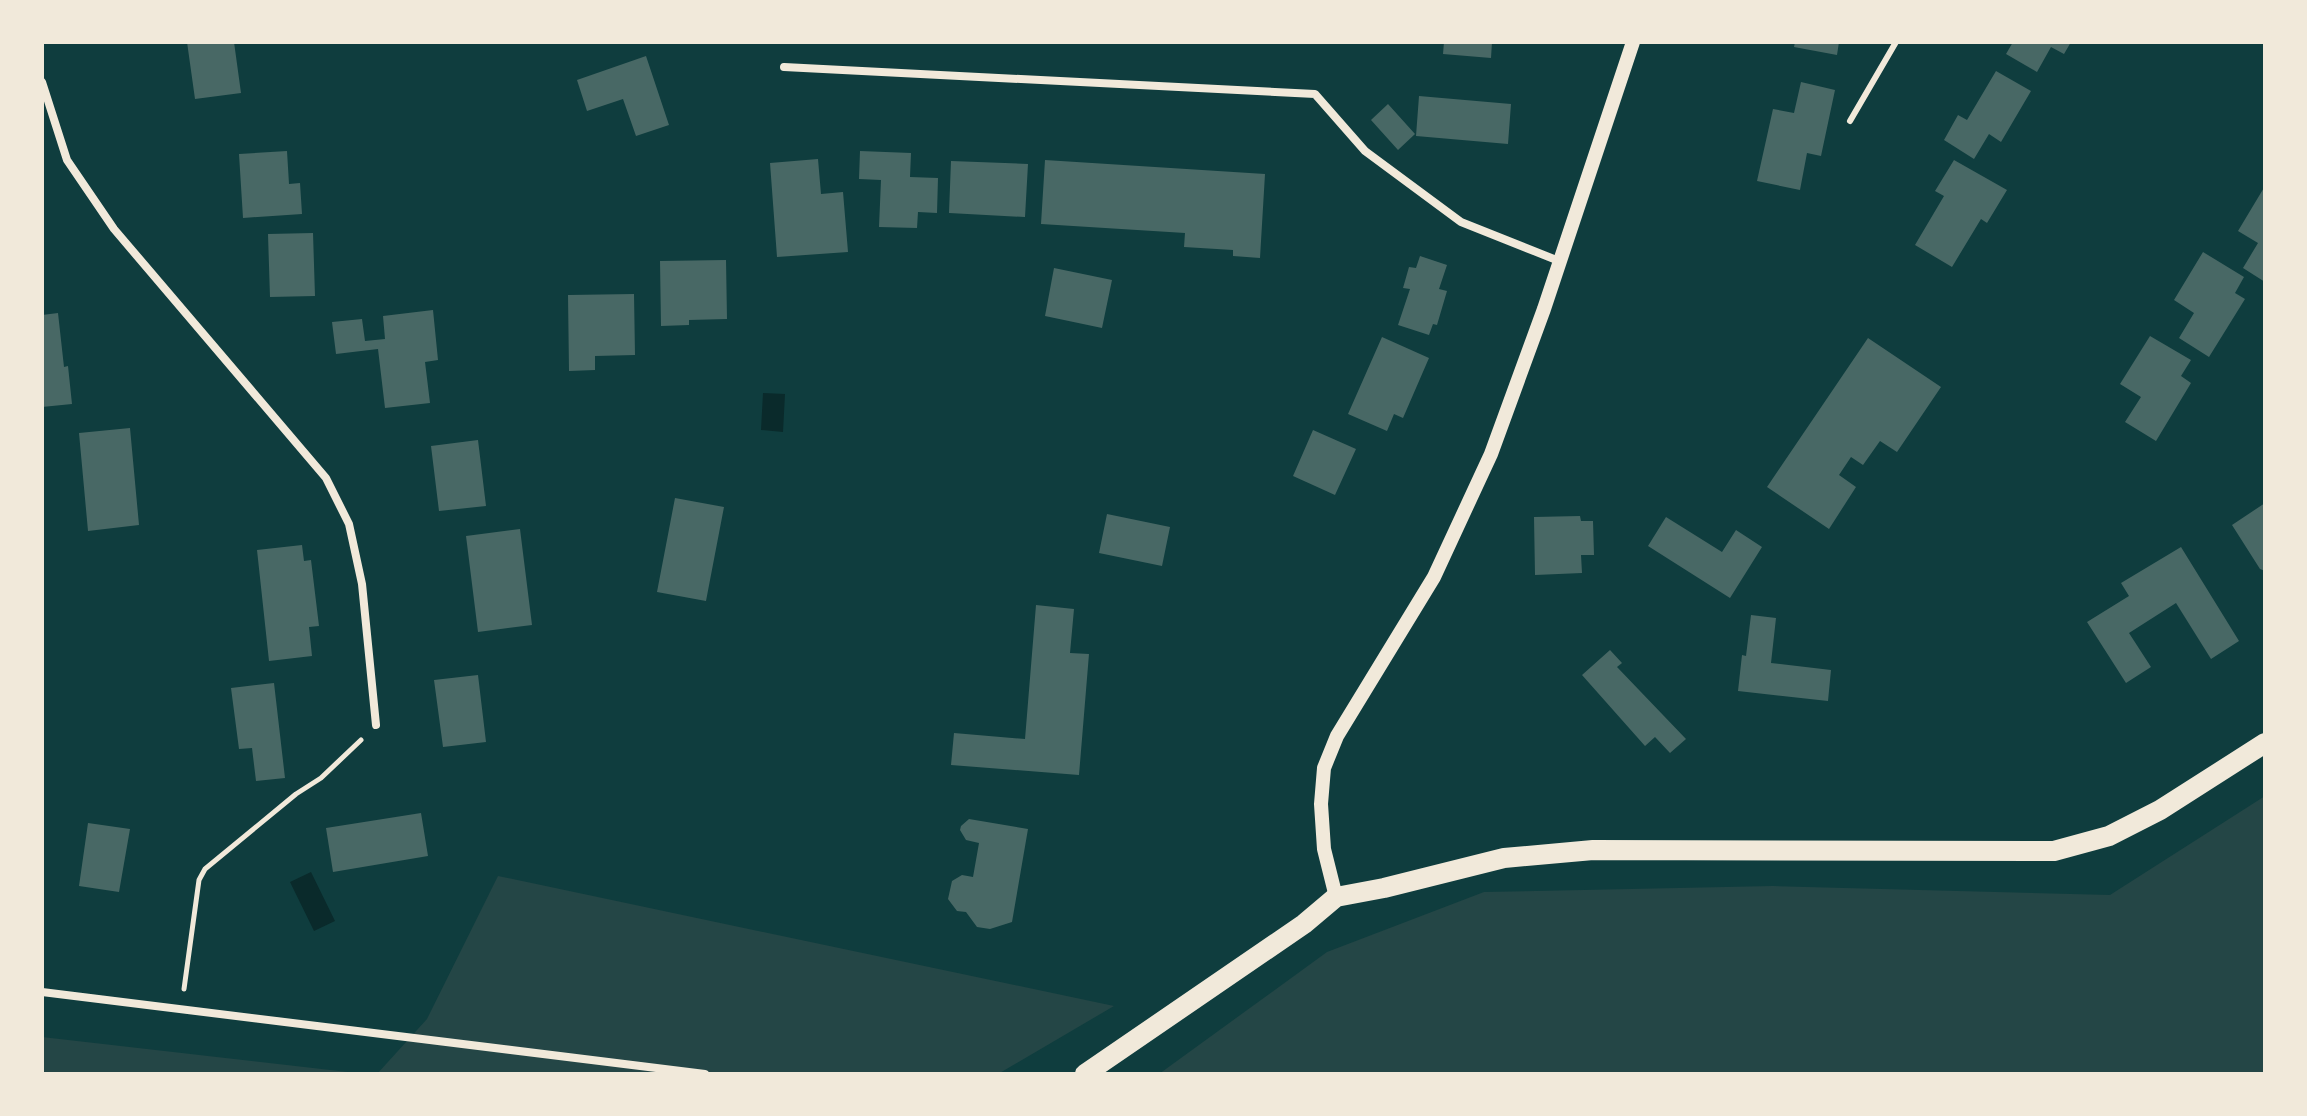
<svg xmlns="http://www.w3.org/2000/svg" width="2307" height="1116" viewBox="0 0 2307 1116" font-family="'DM Sans',sans-serif">
<style>
.green{fill:#244646}
.water{fill:#0a2a2b}
.building{fill:#486865}
.lines{fill:none;stroke-linecap:round;stroke-linejoin:round}
.path{stroke:#f1e9da;stroke-width:5}
.service{stroke:#f1e9da;stroke-width:6}
.minor{stroke:#f1e9da;stroke-width:8}
.tertiary{stroke:#f1e9da;stroke-width:14}
.primary{stroke:#f1e9da;stroke-width:20}
</style>
<rect width="100%" height="100%" fill="#0f3d3e"/>
<path class="green" d="M2265,796V1074H1159L1327,952L1484,892L1773,886L2110,895Z
M498,876L1114,1006L998,1074H377L427,1019Z
M42,1037L365,1074H42Z"/>
<path class="water" d="M763,393L785,394L783,432L761,430Z
M311,872L335,921L314,931L290,882Z"/>
<path class="building" d="M187,42H234L241,93L195,99Z
M1444,42H1492L1491,58L1443,54Z
M1795,42H1839L1837,55L1794,47Z
M2013,42H2071L2064,54L2051,47L2037,72L2006,54Z
M646,56L669,125L636,136L623,99L587,111L577,80Z
M1996,71L2031,91L2001,142L1989,134L1974,159L1944,140L1958,115L1967,120Z
M1801,82L1835,90L1821,156L1807,153L1800,190L1757,181L1773,109L1794,113Z
M1419,96L1511,104L1508,144L1416,136Z
M1388,104L1415,134L1398,150L1371,120Z
M287,151L289,184L300,183L302,214L243,218L239,154Z
M860,151L911,153L910,177L938,178L937,213L918,212L917,228L879,227L881,180L859,179Z
M818,159L821,194L843,192L848,252L777,257L770,163Z
M1045,160L1265,174L1260,258L1233,256V250L1184,247L1185,233L1041,224Z
M1954,160L2007,190L1987,223L1981,219L1952,267L1915,245L1944,196L1935,191Z
M951,161L1028,164L1025,217L949,213Z
M2265,186V282L2243,268L2258,243L2238,231Z
M313,233L315,296L270,297L268,234Z
M2203,252L2244,277L2235,293L2245,299L2209,357L2179,338L2194,313L2174,300Z
M1420,256L1447,265L1439,289L1447,291L1437,325L1433,324L1429,335L1398,325L1410,289L1403,288L1409,267L1416,268Z
M726,260L727,319L689,320V325L661,326L660,261Z
M1054,268L1112,280L1102,328L1045,316Z
M634,294L635,355L595,356V370L569,371L568,295Z
M433,310L438,360L425,362L430,403L385,408L378,349L336,354L332,322L362,319L365,341L385,339L383,316Z
M58,313L64,367L68,366L72,404L42,407V315Z
M2150,336L2191,360L2181,376L2191,383L2156,441L2125,422L2141,397L2120,384Z
M1382,337L1429,358L1403,418L1394,414L1387,431L1348,414Z
M1868,338L1941,387L1897,452L1880,441L1863,465L1851,457L1839,475L1856,487L1829,529L1767,487Z
M130,428L139,525L88,531L79,433Z
M1313,430L1356,449L1335,495L1293,476Z
M478,440L486,506L439,511L431,446Z
M675,498L724,507L706,601L657,592Z
M2265,503V571L2260,569L2232,525Z
M1107,514L1170,527L1162,566L1099,553Z
M1580,516L1581,521H1593L1594,555H1581L1582,573L1535,575L1534,517Z
M1666,517L1722,552L1736,530L1762,547L1730,598L1648,546Z
M520,529L532,625L478,632L466,536Z
M302,545L304,561L311,560L319,626L309,627L312,656L269,661L257,550Z
M2181,547L2239,641L2211,659L2176,603L2129,633L2151,667L2126,683L2087,622L2129,596L2121,583Z
M1036,605L1074,609L1070,653L1089,654L1079,775L951,765L954,733L1025,739Z
M1751,615L1776,618L1771,663L1831,670L1828,701L1738,691L1742,655L1746,656Z
M1610,650L1622,663L1617,667L1686,739L1670,753L1655,737L1645,746L1582,675Z
M478,675L486,742L443,747L434,680Z
M274,683L285,778L256,781L252,748L239,749L231,688Z
M421,813L428,856L333,872L326,828Z
M969,819L1028,829L1012,922L990,929L977,927L966,912L957,911L948,899L952,881L962,875L973,877L979,843L966,840L960,830L961,826Z
M88,823L130,829L119,892L79,886Z"/>
<g class="lines">
<path class="path" d="M184,989L199,880L205,869L296,794L321,778L361,740"/>
<path class="service" d="M1850,121L1896,42"/>
<path class="minor" d="M784,67L1315,94L1365,151L1461,222L1559,261
M42,82L67,160L114,229L326,478L349,524L362,584L376,725
M42,992L705,1074"/>
<path class="tertiary" d="M1336,897L1324,849L1321,804L1324,768L1337,736L1434,577L1491,454L1544,309L1633,42"/>
<path class="primary" d="M1085,1074L1304,924L1336,897L1384,888L1504,858L1593,850L2054,851L2109,836L2160,810L2265,743"/>
</g>
<rect width="2307" height="1116" fill="none" stroke="#f1e9da" stroke-width="88"/>
</svg>
